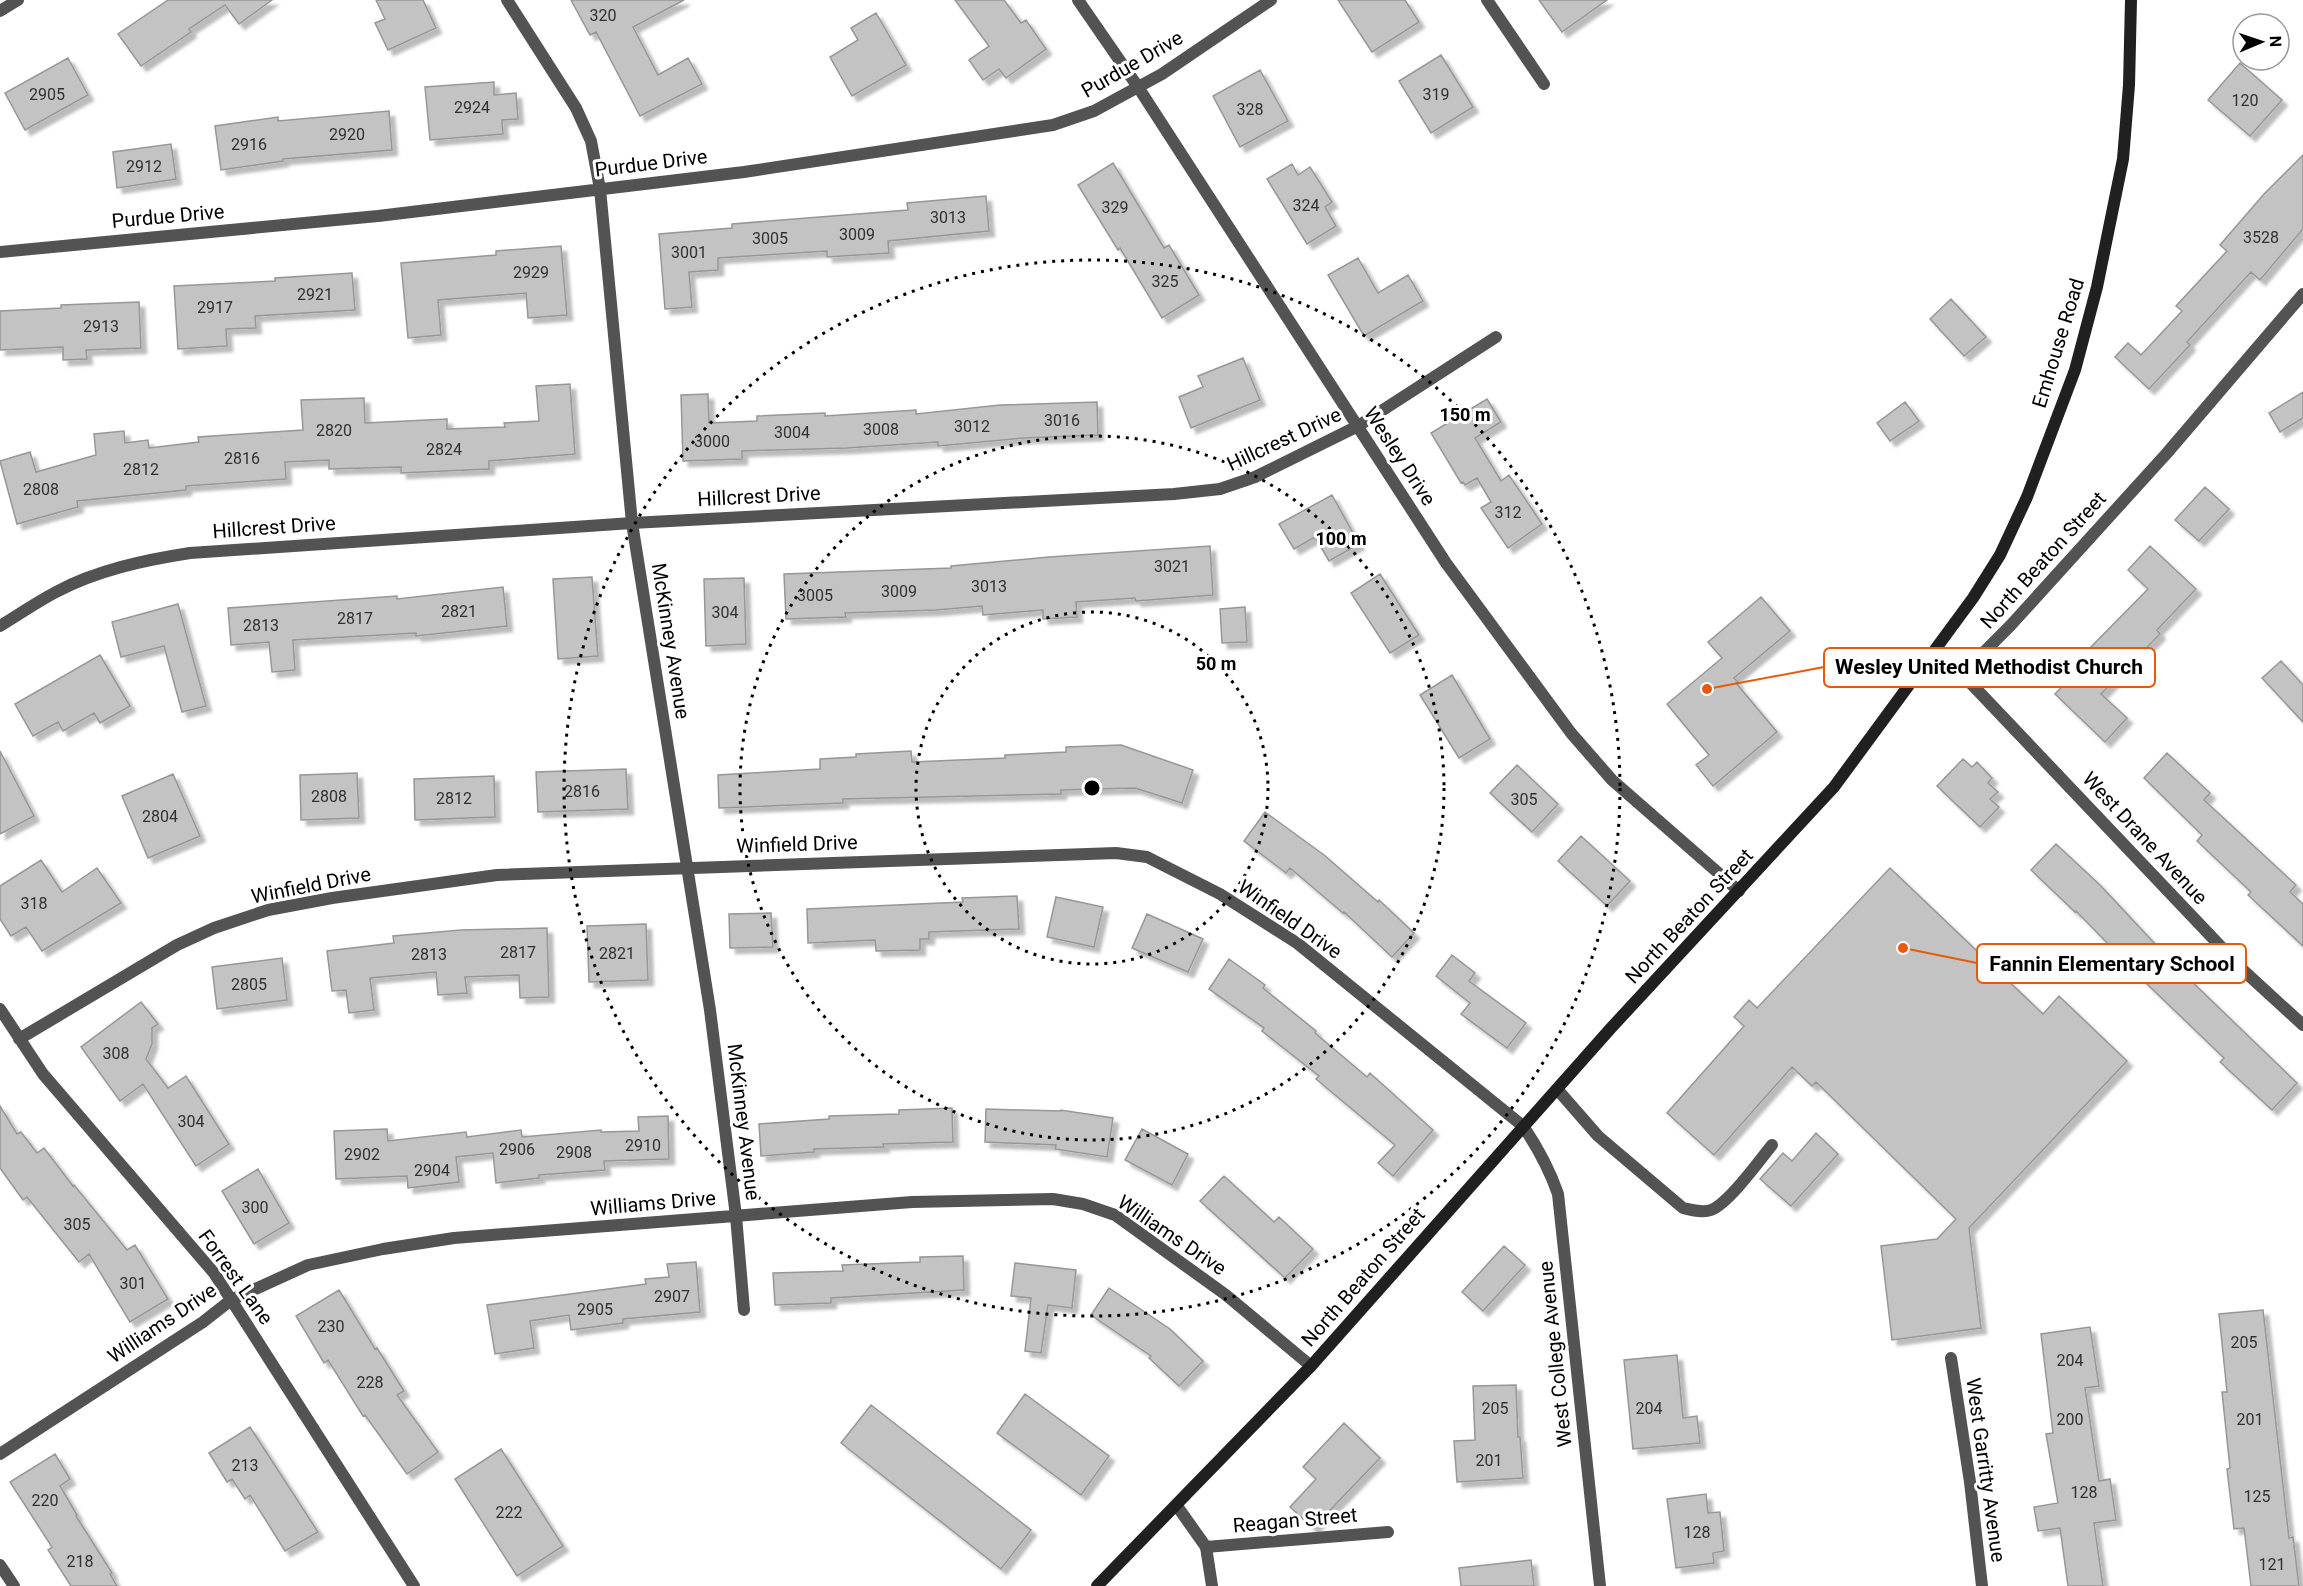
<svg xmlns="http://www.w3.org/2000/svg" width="2303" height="1586" viewBox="0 0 2303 1586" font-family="Roboto,sans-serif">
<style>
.building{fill:#c3c3c3;stroke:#979797;stroke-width:1.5;filter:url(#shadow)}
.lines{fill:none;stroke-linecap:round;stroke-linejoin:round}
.lane{stroke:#535353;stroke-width:12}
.street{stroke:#535353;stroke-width:12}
.secondary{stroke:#202020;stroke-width:12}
.ring{fill:none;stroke:#000;stroke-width:3;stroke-dasharray:3 6}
.labels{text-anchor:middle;stroke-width:6;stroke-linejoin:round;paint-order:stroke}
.number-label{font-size:16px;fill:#313131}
.street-label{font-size:20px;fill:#000;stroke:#fff}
.centre{fill:#000;stroke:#fff;stroke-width:3}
.ring-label{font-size:18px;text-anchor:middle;font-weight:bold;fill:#000;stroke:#fff;stroke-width:6;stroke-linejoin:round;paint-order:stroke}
.leader{fill:none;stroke:#e8590c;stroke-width:2}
.callout-dot{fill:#e8590c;stroke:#fff;stroke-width:2}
.callout{fill:#fff;stroke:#e8590c;stroke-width:2}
.callout-label{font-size:21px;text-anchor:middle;font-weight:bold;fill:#000}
</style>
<defs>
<filter id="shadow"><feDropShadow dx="5.5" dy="5.5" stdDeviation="1.5" flood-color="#0004"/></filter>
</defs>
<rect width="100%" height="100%" fill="#fff"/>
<path class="building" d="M168,0H272L239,24L225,5L189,29L191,32L141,66L118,34Z
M376,0H423L436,28L388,50L375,23L385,19Z
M571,0H684L633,27L658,75L688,58L702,84L640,116L596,32L590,35Z
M955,0H1004L1021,23L1026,20L1046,49L1006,78L999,69L983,80L969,60L989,46Z
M1338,0H1405L1419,22L1372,52Z
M1539,0H1607L1562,32Z
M876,13L906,65L852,96L830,57L858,40L851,28Z
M1441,55L1473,107L1431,133L1399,81Z
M68,58L88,95L25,130L5,93Z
M2240,63L2282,100L2250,136L2208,100Z
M1260,70L1288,121L1240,147L1213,96Z
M494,82V95L516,93L518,119L502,120L503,134L430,140L425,87Z
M389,111L392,150L283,159V161L221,170L215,126L278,117V121Z
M171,144L176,179L117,188L113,152Z
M2303,155V229L2260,280L2251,272L2187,342L2190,345L2149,389L2115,357L2128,343L2141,355L2182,311L2176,306L2227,251L2220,245L2264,194Z
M1113,163L1164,248L1169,245L1199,295L1162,318L1120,248L1118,250L1078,185Z
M1292,164L1298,175L1310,167L1332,202L1325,207L1336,226L1307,244L1267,179Z
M986,196L989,231L888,241L889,253L827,257V251L718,258V270L689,272L692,307L665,309L659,234L732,228V224L908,210L907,203Z
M561,246L567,315L528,318L526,293L438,300L441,335L408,338L401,263L496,255V251Z
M1358,258L1378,293L1408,275L1423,301L1364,336L1328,275Z
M352,273L355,310L255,316L256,328L226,329L227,346L178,349L174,286L275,281V278Z
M1951,299L1986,337L1964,356L1930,319Z
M139,302L141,348L86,350L87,359L63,360V347L0,350V311L61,308V305Z
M1243,358L1260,400L1191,428L1179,397L1203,387L1198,376Z
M570,384L575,454L489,461V469L401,473V467L329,469V460L285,462L286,479L186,486V490L77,501L78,507L17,524L0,461L30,452L36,472L96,455L94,434L124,431L125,443L148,440L149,448L199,442L198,437L303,430L301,400L364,398L365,423L447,419V429L505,427L504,423L539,421L536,386Z
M2303,392V418L2280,432L2269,413Z
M708,394L709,423L757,421V416L825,413V416L916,410V414L1000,405L1097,402L1098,435L1024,438L938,446V442L847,448L742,451V459L683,461L681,395Z
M1487,399L1501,422L1475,438L1501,481L1509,475L1542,524L1508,548L1481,508L1491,502L1477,478L1465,485L1463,482L1461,483L1431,433Z
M1905,402L1919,421L1890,441L1877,423Z
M2205,487L2229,509L2199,541L2175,520Z
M1332,495L1359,544L1329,561L1315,537L1294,549L1279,524Z
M1210,546L1213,595L1136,601L1135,598L1076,602L1077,617L1043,619V610L983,615L982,606L936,610L845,613L846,617L786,619L784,574L951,568V566L1049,557Z
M2150,546L2196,589L2157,630L2160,634L2101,694L2127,718L2105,742L2055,694L2093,654L2088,650L2148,589L2128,570Z
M1380,574L1419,635L1390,653L1351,593Z
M592,577L598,656L558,659L553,579Z
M744,578L746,644L706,646L704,579Z
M503,587L507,626L416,636V633L293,640L295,670L272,672L269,642L231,645L228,608L397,596V599Z
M1761,597L1790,631L1734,678L1738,682L1736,683L1777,732L1713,786L1696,765L1709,755L1667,704L1722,658L1708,642Z
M178,604L206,706L182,712L164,646L121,657L112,622Z
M1245,607L1247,642L1222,643L1220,609Z
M100,655L130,706L100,723L94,713L63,731L58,722L33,736L15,704Z
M2281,661L2303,685V722L2262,678Z
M1452,675L1490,739L1459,758L1420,695Z
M1121,745L1193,770L1182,803L1135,788L1061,790V794L843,799V803L719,808L718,775L820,769V759L856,757V754L911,751L912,762L1005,758V755L1066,752V747Z
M0,751L34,816L0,834Z
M2167,753L2210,793L2204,800L2296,885L2290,892L2303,904V946L2248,895L2251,892L2197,841L2202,835L2144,778Z
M1963,759L1972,767L1977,762L1992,778L1988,783L1998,792L1990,799L1999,807L1980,827L1937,786Z
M1517,765L1558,804L1532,832L1490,793Z
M626,769L628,809L538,812L536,772Z
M357,773L359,818L301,820L300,775Z
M173,774L200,836L148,858L122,796Z
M494,776L495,817L415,820L414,779Z
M1265,812L1324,855L1378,902L1379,900L1414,933L1392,957L1344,912L1343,913L1290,868L1286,873L1244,841Z
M1581,836L1630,881L1607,906L1558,861Z
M2056,844L2100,885L2158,947L2157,948L2297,1083L2272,1110L2220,1062L2224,1058L2148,985L2076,911L2075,912L2031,870Z
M41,860L62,892L97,868L121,903L42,951L26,927L11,936L0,919V886Z
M1890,868L2043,1014L2059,996L2127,1061L1969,1228L1981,1328L1892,1340L1881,1246L1937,1239L1956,1219L1816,1082L1812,1086L1792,1067L1714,1155L1667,1113L1744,1026L1734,1017L1749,1000L1757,1008Z
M1017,896L1019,929L929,932V939H920V950L876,951L875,940L808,943L807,909L963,902L962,898Z
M1056,897L1103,907L1094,947L1047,937Z
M771,913L773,947L730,948L729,914Z
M1147,914L1203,939L1188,972L1132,948Z
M646,924L648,980L589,982L587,926Z
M547,928L549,997L520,998L519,975L465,977L467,993L438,995L436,972L370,978L374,1010L349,1013L346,990L332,991L327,951L394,943L393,936L461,930Z
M1452,955L1475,973L1469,981L1526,1023L1507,1048L1461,1014L1470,1003L1436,976Z
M282,958L287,1000L217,1009L212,967Z
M1229,959L1265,985L1263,988L1316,1031L1315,1033L1367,1077L1370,1073L1433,1130L1393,1176L1378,1163L1395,1145L1316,1079L1319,1076L1262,1031L1264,1028L1209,989Z
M141,1002L158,1024L152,1028V1044L146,1059L168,1088L186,1076L229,1144L196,1166L143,1084L120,1101L81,1047Z
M0,1106L17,1134L21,1132L37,1153L44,1148L73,1186L74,1185L127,1250L135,1245L168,1299L130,1322L89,1254L79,1262L27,1197L23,1200L0,1168Z
M952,1108L953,1142L883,1144L884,1147L814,1149V1152L761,1156L759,1124L829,1119V1116L899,1114V1110Z
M986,1109L1061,1111V1110L1113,1118L1107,1157L1055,1149L1056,1145L985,1142Z
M668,1116L669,1159L604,1161L605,1170L539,1175V1178L496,1183L493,1153L456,1157L459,1182L408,1188L407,1176L336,1179L334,1131L387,1129L388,1141L466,1132L467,1137L521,1130L522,1137L601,1130V1132L639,1131L638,1117Z
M1142,1129L1188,1154L1172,1185L1125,1160Z
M1816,1133L1838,1154L1791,1206L1760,1179L1783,1153L1792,1161Z
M258,1169L289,1223L254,1244L222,1191Z
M1224,1176L1274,1222L1279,1217L1313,1249L1285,1278L1200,1201Z
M1504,1246L1525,1265L1483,1311L1462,1292Z
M963,1256L964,1290L831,1298V1303L775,1305L773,1273L843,1271L842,1265L920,1262V1257Z
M696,1262L700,1312L623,1319V1323L571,1330L569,1315L530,1321L534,1348L495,1354L487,1305L646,1284L645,1279L669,1277L667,1264Z
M1015,1263L1076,1270L1072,1308L1048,1305L1041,1353L1025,1351L1031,1298L1011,1296Z
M1109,1288L1170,1329L1203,1361L1179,1386L1149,1358L1151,1356L1091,1315Z
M339,1290L375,1349L377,1348L404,1391L397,1395L438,1452L407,1474L365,1415L363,1416L328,1360L324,1363L296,1316Z
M2263,1310L2289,1538L2293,1537L2299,1586H2251L2244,1528L2234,1529L2227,1469L2230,1468L2222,1392H2227L2219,1314Z
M2090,1327L2099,1386L2085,1388L2099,1481L2110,1479L2116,1520L2094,1523L2103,1586H2068L2060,1528L2038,1531L2034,1507L2058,1503L2046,1434L2053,1433L2041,1334Z
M1677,1355L1683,1418L1697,1416L1700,1443L1633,1449L1624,1360Z
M1516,1385L1518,1437H1520L1523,1478L1457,1482L1454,1441L1475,1440L1473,1386Z
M1025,1394L1109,1456L1081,1495L997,1433Z
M871,1405L1031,1530L1001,1569L841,1443Z
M1344,1423L1380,1458L1313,1528L1290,1507L1316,1479L1303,1467Z
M250,1427L318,1532L285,1551L250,1495L245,1499L232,1479L227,1482L209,1453Z
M501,1449L563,1546L517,1576L455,1479Z
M55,1454L70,1479L60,1486L77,1515L76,1516L112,1573L110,1574L117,1586H71L48,1550L52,1547L10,1482Z
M1706,1494L1708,1513L1720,1512L1724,1551L1713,1553L1714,1563L1676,1568L1667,1499Z
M1531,1560L1534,1586H1461L1459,1568Z"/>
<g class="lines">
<path class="lane" d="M1557,1089L1598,1136L1683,1208C1692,1210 1703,1213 1711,1210C1729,1203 1759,1161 1772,1145
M1206,1547L1388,1532"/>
<path class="street" d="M507,0L576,108L591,141L600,189L632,523L710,1010L736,1216L744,1310
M1078,0L1138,87L1446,563L1571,733L1612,780L1739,891
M1487,0L1544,84
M0,11L18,0
M0,252L378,216L744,172L1053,125L1094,111L1162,74L1271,0
M0,626C18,615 37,602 56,592C97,570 145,560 190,553L632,523L1174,494L1220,489L1255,477L1358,426L1496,337
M1924,666L1962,674L2010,626L2167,453L2303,294
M1962,674L2244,971L2303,1025
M0,1009L43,1074L214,1273L414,1586
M19,1039L177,945L214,928L268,910L332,898L497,875L1116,853L1147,857L1220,894L1297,943L1523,1126C1538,1148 1549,1168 1558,1194L1600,1586
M1951,1358L1970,1482L1982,1586
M0,1454L203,1322L231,1300L308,1265L383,1249L454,1238L912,1202L1053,1199L1083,1204L1115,1215L1226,1295L1311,1366
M1177,1506L1206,1547L1212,1586
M0,1565L14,1586"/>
<path class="secondary" d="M1097,1586L1311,1366L1611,1028L1834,787L1973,598L2000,555L2027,497L2075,370L2097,287L2123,159L2129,85L2131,0"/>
</g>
<g class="ring">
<circle cx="1092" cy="788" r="176"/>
<circle cx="1092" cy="788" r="352"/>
<circle cx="1092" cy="788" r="528"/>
</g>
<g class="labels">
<g class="number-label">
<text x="603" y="21">320</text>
<text x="47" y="100">2905</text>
<text x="1436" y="100">319</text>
<text x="2245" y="106">120</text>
<text x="472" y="113">2924</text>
<text x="1250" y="115">328</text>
<text x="347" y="140">2920</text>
<text x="249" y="150">2916</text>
<text x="144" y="172">2912</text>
<text x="1306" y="211">324</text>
<text x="1115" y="213">329</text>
<text x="948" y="223">3013</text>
<text x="857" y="240">3009</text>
<text x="2261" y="243">3528</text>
<text x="770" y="244">3005</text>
<text x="689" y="258">3001</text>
<text x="531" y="278">2929</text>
<text x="1165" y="287">325</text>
<text x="315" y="300">2921</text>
<text x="215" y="313">2917</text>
<text x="101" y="332">2913</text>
<text x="1062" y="426">3016</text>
<text x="972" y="432">3012</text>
<text x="881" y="435">3008</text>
<text x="334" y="436">2820</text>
<text x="792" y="438">3004</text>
<text x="712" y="447">3000</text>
<text x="444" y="455">2824</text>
<text x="242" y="464">2816</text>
<text x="141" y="475">2812</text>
<text x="41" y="495">2808</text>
<text x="1508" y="518">312</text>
<text x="1172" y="572">3021</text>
<text x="989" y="592">3013</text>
<text x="899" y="597">3009</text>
<text x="815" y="601">3005</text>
<text x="459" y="617">2821</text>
<text x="725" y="618">304</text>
<text x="355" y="624">2817</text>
<text x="261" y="631">2813</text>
<text x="582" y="797">2816</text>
<text x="329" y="802">2808</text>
<text x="454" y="804">2812</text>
<text x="1524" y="805">305</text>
<text x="160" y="822">2804</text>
<text x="34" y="909">318</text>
<text x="518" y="958">2817</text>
<text x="617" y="959">2821</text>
<text x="429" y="960">2813</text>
<text x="249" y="990">2805</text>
<text x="116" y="1059">308</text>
<text x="191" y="1127">304</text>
<text x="643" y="1151">2910</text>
<text x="517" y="1155">2906</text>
<text x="574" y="1158">2908</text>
<text x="362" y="1160">2902</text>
<text x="432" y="1176">2904</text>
<text x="255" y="1213">300</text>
<text x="77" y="1230">305</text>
<text x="133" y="1289">301</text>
<text x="672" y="1302">2907</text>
<text x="595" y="1315">2905</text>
<text x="331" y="1332">230</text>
<text x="2244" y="1348">205</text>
<text x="2070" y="1366">204</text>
<text x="370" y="1388">228</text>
<text x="1495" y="1414">205</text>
<text x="1649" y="1414">204</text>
<text x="2070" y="1425">200</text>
<text x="2250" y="1425">201</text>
<text x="1489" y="1466">201</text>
<text x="245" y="1471">213</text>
<text x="2084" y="1498">128</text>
<text x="2257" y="1502">125</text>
<text x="45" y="1506">220</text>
<text x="509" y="1518">222</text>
<text x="1697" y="1538">128</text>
<text x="80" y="1567">218</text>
<text x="2272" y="1570">121</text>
</g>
<g class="street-label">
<text transform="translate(1132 64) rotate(-30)" y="7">Purdue Drive</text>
<text transform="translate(651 163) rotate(-7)" y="7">Purdue Drive</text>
<text transform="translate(168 216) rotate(-5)" y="7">Purdue Drive</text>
<text transform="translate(2058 343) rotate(-73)" y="7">Emhouse Road</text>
<text transform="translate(1284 439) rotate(-25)" y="7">Hillcrest Drive</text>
<text transform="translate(1400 456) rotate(57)" y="7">Wesley Drive</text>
<text transform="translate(759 496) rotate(-3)" y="7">Hillcrest Drive</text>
<text transform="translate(274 527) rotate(-4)" y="7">Hillcrest Drive</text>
<text transform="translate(2043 560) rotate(-48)" y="7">North Beaton Street</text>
<text transform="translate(671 641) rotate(81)" y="7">McKinney Avenue</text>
<text transform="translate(2145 838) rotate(47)" y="7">West Drane Avenue</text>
<text transform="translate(797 844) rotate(-2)" y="7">Winfield Drive</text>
<text transform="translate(311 885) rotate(-11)" y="7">Winfield Drive</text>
<text transform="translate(1689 916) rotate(-47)" y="7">North Beaton Street</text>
<text transform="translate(1290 919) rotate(35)" y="7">Winfield Drive</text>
<text transform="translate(744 1122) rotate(83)" y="7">McKinney Avenue</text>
<text transform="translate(653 1203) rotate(-5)" y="7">Williams Drive</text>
<text transform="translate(1172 1235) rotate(34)" y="7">Williams Drive</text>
<text transform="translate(236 1277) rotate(54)" y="7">Forrest Lane</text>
<text transform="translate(1363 1277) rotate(-49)" y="7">North Beaton Street</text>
<text transform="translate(162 1323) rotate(-34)" y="7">Williams Drive</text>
<text transform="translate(1555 1354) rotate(-96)" y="7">West College Avenue</text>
<text transform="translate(1986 1470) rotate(82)" y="7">West Garritty Avenue</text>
<text transform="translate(1295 1520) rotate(-5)" y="7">Reagan Street</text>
</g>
</g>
<circle cx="1092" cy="788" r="9" class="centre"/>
<g class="ring-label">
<text x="1465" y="421">150 m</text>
<text x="1341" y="545">100 m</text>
<text x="1216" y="670">50 m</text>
</g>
<path class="leader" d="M1707 689L1824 667M1903 948L1977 963"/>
<g class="callout-dot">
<circle cx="1707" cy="689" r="6"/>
<circle cx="1903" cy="948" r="6"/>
</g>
<g class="callout">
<rect x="1824" y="648" width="331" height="39" rx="6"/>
<rect x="1977" y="944" width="269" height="39" rx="6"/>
</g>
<g class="callout-label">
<text x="1989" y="674">Wesley United Methodist Church</text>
<text x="2112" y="971">Fannin Elementary School</text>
</g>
<g transform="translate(2261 42) rotate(88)"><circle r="28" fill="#ffffff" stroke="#999999" stroke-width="1.5"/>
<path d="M0-4.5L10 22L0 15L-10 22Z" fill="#000000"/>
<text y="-9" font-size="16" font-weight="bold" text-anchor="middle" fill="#000000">N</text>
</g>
</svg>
